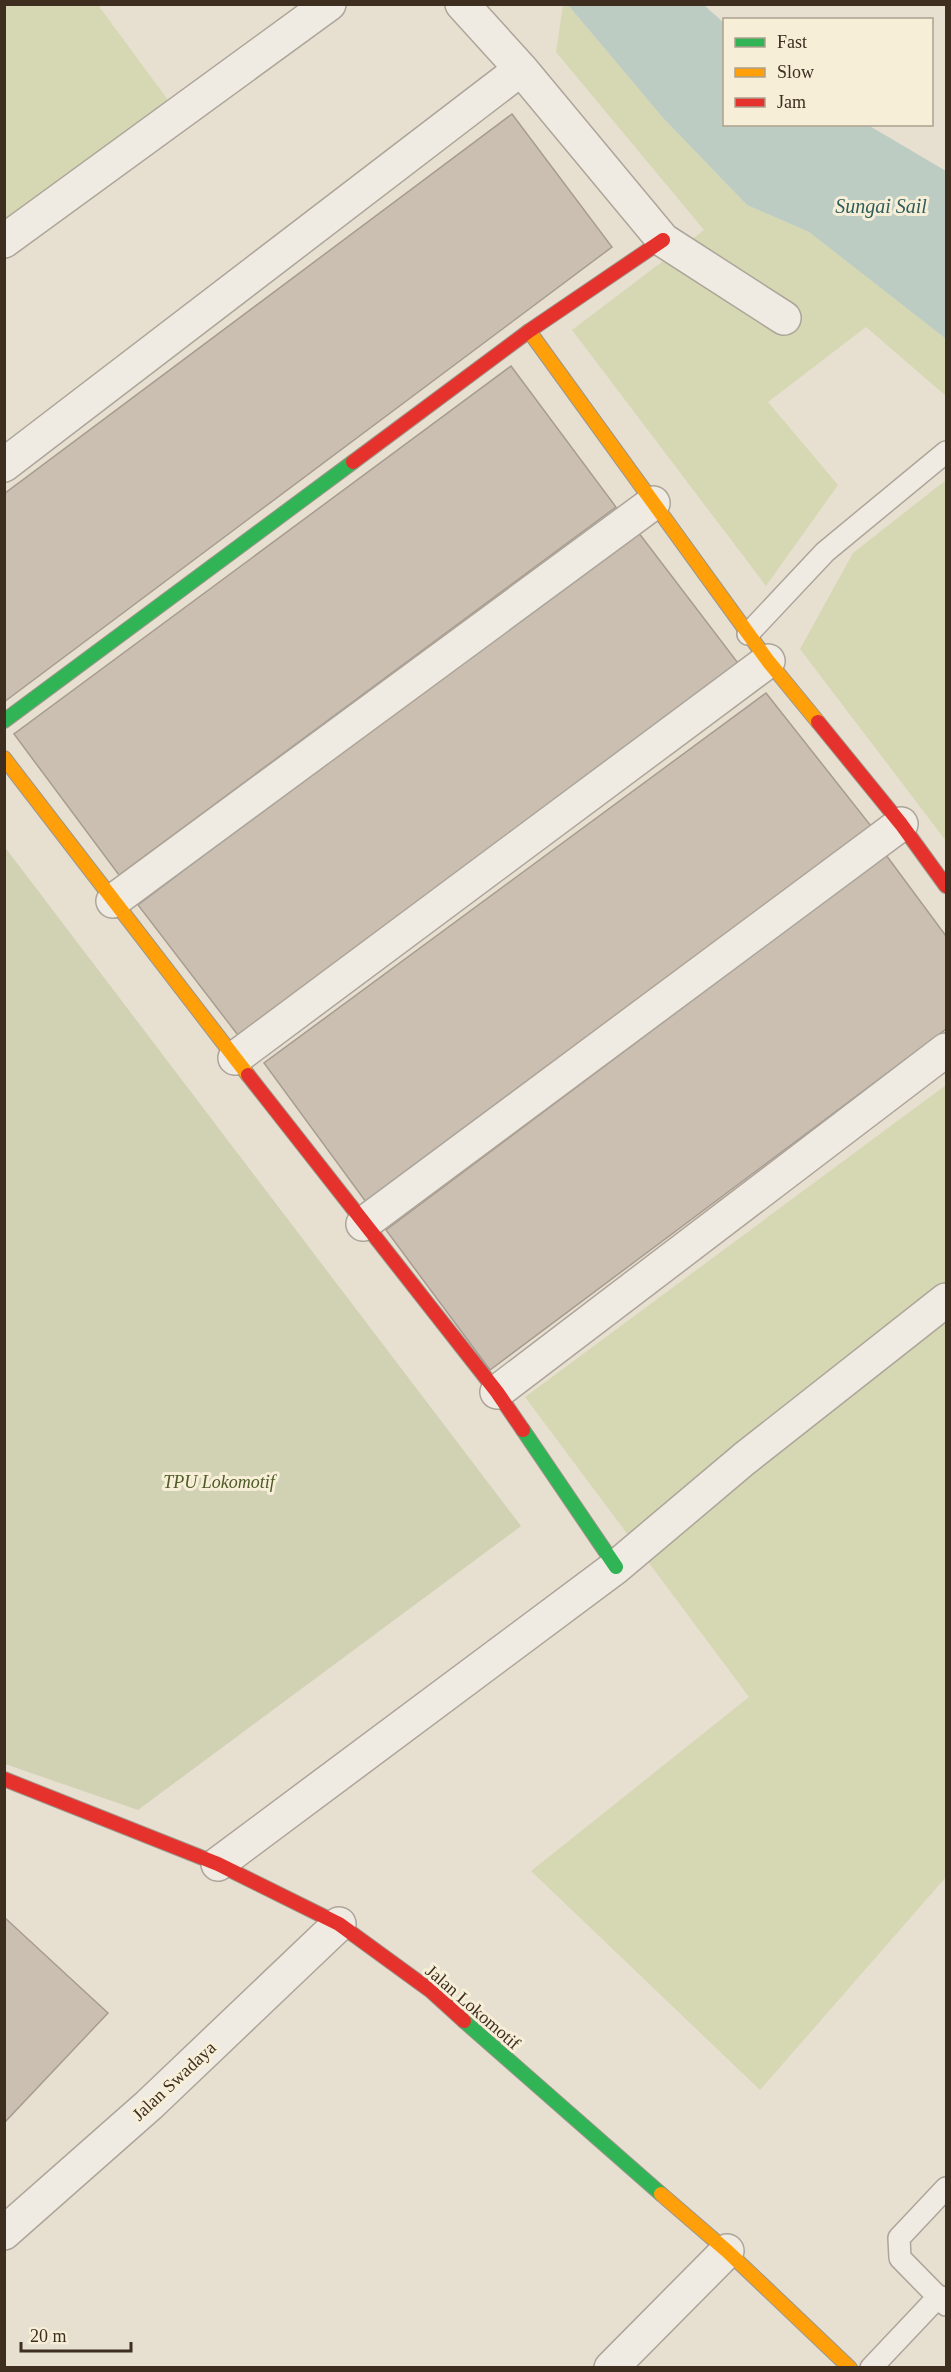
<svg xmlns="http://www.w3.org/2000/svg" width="951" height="2372" viewBox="0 0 951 2372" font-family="Georgia,serif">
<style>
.green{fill:#d6d7b3}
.cemetery{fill:#d1d1b3}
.water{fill:#bcccc2}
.building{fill:#cbbfb2;stroke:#a89c90;stroke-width:1.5}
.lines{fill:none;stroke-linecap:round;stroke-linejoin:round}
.lane-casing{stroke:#ada599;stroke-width:24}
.street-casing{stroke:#ada599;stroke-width:36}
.fast-casing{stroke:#9c958a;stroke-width:16}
.slow-casing{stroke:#9c958a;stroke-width:16}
.jam-casing{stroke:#9c958a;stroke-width:16}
.lane{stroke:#efebe3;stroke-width:21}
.street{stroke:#efebe3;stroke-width:33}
.fast{stroke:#30b455;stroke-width:14}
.slow{stroke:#ff9f0a;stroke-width:14}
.jam{stroke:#e5322d;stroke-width:14}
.labels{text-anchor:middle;stroke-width:6;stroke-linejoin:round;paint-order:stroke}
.park-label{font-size:18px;font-style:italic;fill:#4d5a26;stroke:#f7eed8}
.street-label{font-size:18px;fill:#3d2e20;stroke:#f7eed8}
.water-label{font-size:20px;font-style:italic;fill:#2f5d5a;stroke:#f7eed8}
</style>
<rect width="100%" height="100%" fill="#e7e0d1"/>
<path class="green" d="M5,5H98L168,100L5,225Z
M563,5H568L664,119L747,205L809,232L946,339V396L866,327L768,402L838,485L766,586L572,330L704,230L556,52Z
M946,480V841L800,649L853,553Z
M946,1085V1877L760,2090L531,1871L749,1697L525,1397Z"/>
<path class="cemetery" d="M4,846L521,1526L138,1810L5,1764Z"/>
<path class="water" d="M568,5H704L724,23V124L868,125L946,171V339L809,232L747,205L664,119Z"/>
<path class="building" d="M512,114L612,247L4,702V494Z
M511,366L616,507L119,875L14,734Z
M635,528L741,667L244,1043L138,905Z
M766,693L871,826L366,1202L264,1063Z
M886,855L946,936V1029L490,1370L386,1230Z
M4,1917L108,2013L4,2123Z"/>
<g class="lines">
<g class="lane-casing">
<path id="lane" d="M748,634L825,552L946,452
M946,2188L899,2238L900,2258L946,2305
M871,2368L939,2296"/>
</g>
<g class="street-casing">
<path id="street" d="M462,4L521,69L663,240L784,318
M4,241L329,4
M4,465L521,69
M113,901L653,503
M235,1058L768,661
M363,1224L901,824
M497,1392L946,1050
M218,1864L616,1567L744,1459L946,1300
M4,2233L149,2105L339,1924
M611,2368L727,2251"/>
</g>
<g class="fast-casing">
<path id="fast" d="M4,721L353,462
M523,1430L616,1567
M464,2021L661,2194"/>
</g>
<g class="slow-casing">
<path id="slow" d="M529,331L768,661L818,722
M4,758L248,1075
M661,2194L727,2251L850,2368"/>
</g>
<g class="jam-casing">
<path id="jam" d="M353,462L529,331L663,240
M818,722L901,824L946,886
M248,1075L497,1392L523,1430
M4,1779L218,1864L339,1924L431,1991L464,2021"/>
</g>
<use href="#lane" class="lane"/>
<use href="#street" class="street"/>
<use href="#fast" class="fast"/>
<use href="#slow" class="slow"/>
<use href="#jam" class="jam"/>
</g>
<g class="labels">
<g class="park-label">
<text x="219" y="1488">TPU Lokomotif</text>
</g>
<g class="street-label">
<text transform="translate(473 2007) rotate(41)" y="6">Jalan Lokomotif</text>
<text transform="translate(174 2081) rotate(-43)" y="6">Jalan Swadaya</text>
</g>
<g class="water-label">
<text x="881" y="213">Sungai Sail</text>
</g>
</g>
<rect width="951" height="2372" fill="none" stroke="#3d2e20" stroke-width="12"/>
<rect x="723" y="18" width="210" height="108" fill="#f7eed8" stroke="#ada18e" stroke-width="1.5"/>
<rect x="735" y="38" width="30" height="9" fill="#30b455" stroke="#ada18e" stroke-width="1.5"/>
<text x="777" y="48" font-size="18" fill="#3d2e20">Fast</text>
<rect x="735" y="68" width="30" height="9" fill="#ff9f0a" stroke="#ada18e" stroke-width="1.5"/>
<text x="777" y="78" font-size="18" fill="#3d2e20">Slow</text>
<rect x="735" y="98" width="30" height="9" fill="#e5322d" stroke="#ada18e" stroke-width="1.5"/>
<text x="777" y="108" font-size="18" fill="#3d2e20">Jam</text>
<path d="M21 2342v9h110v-9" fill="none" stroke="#3d2e20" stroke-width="3"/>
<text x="30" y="2342" font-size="18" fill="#3d2e20" stroke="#f7eed8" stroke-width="4.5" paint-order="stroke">20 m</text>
</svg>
